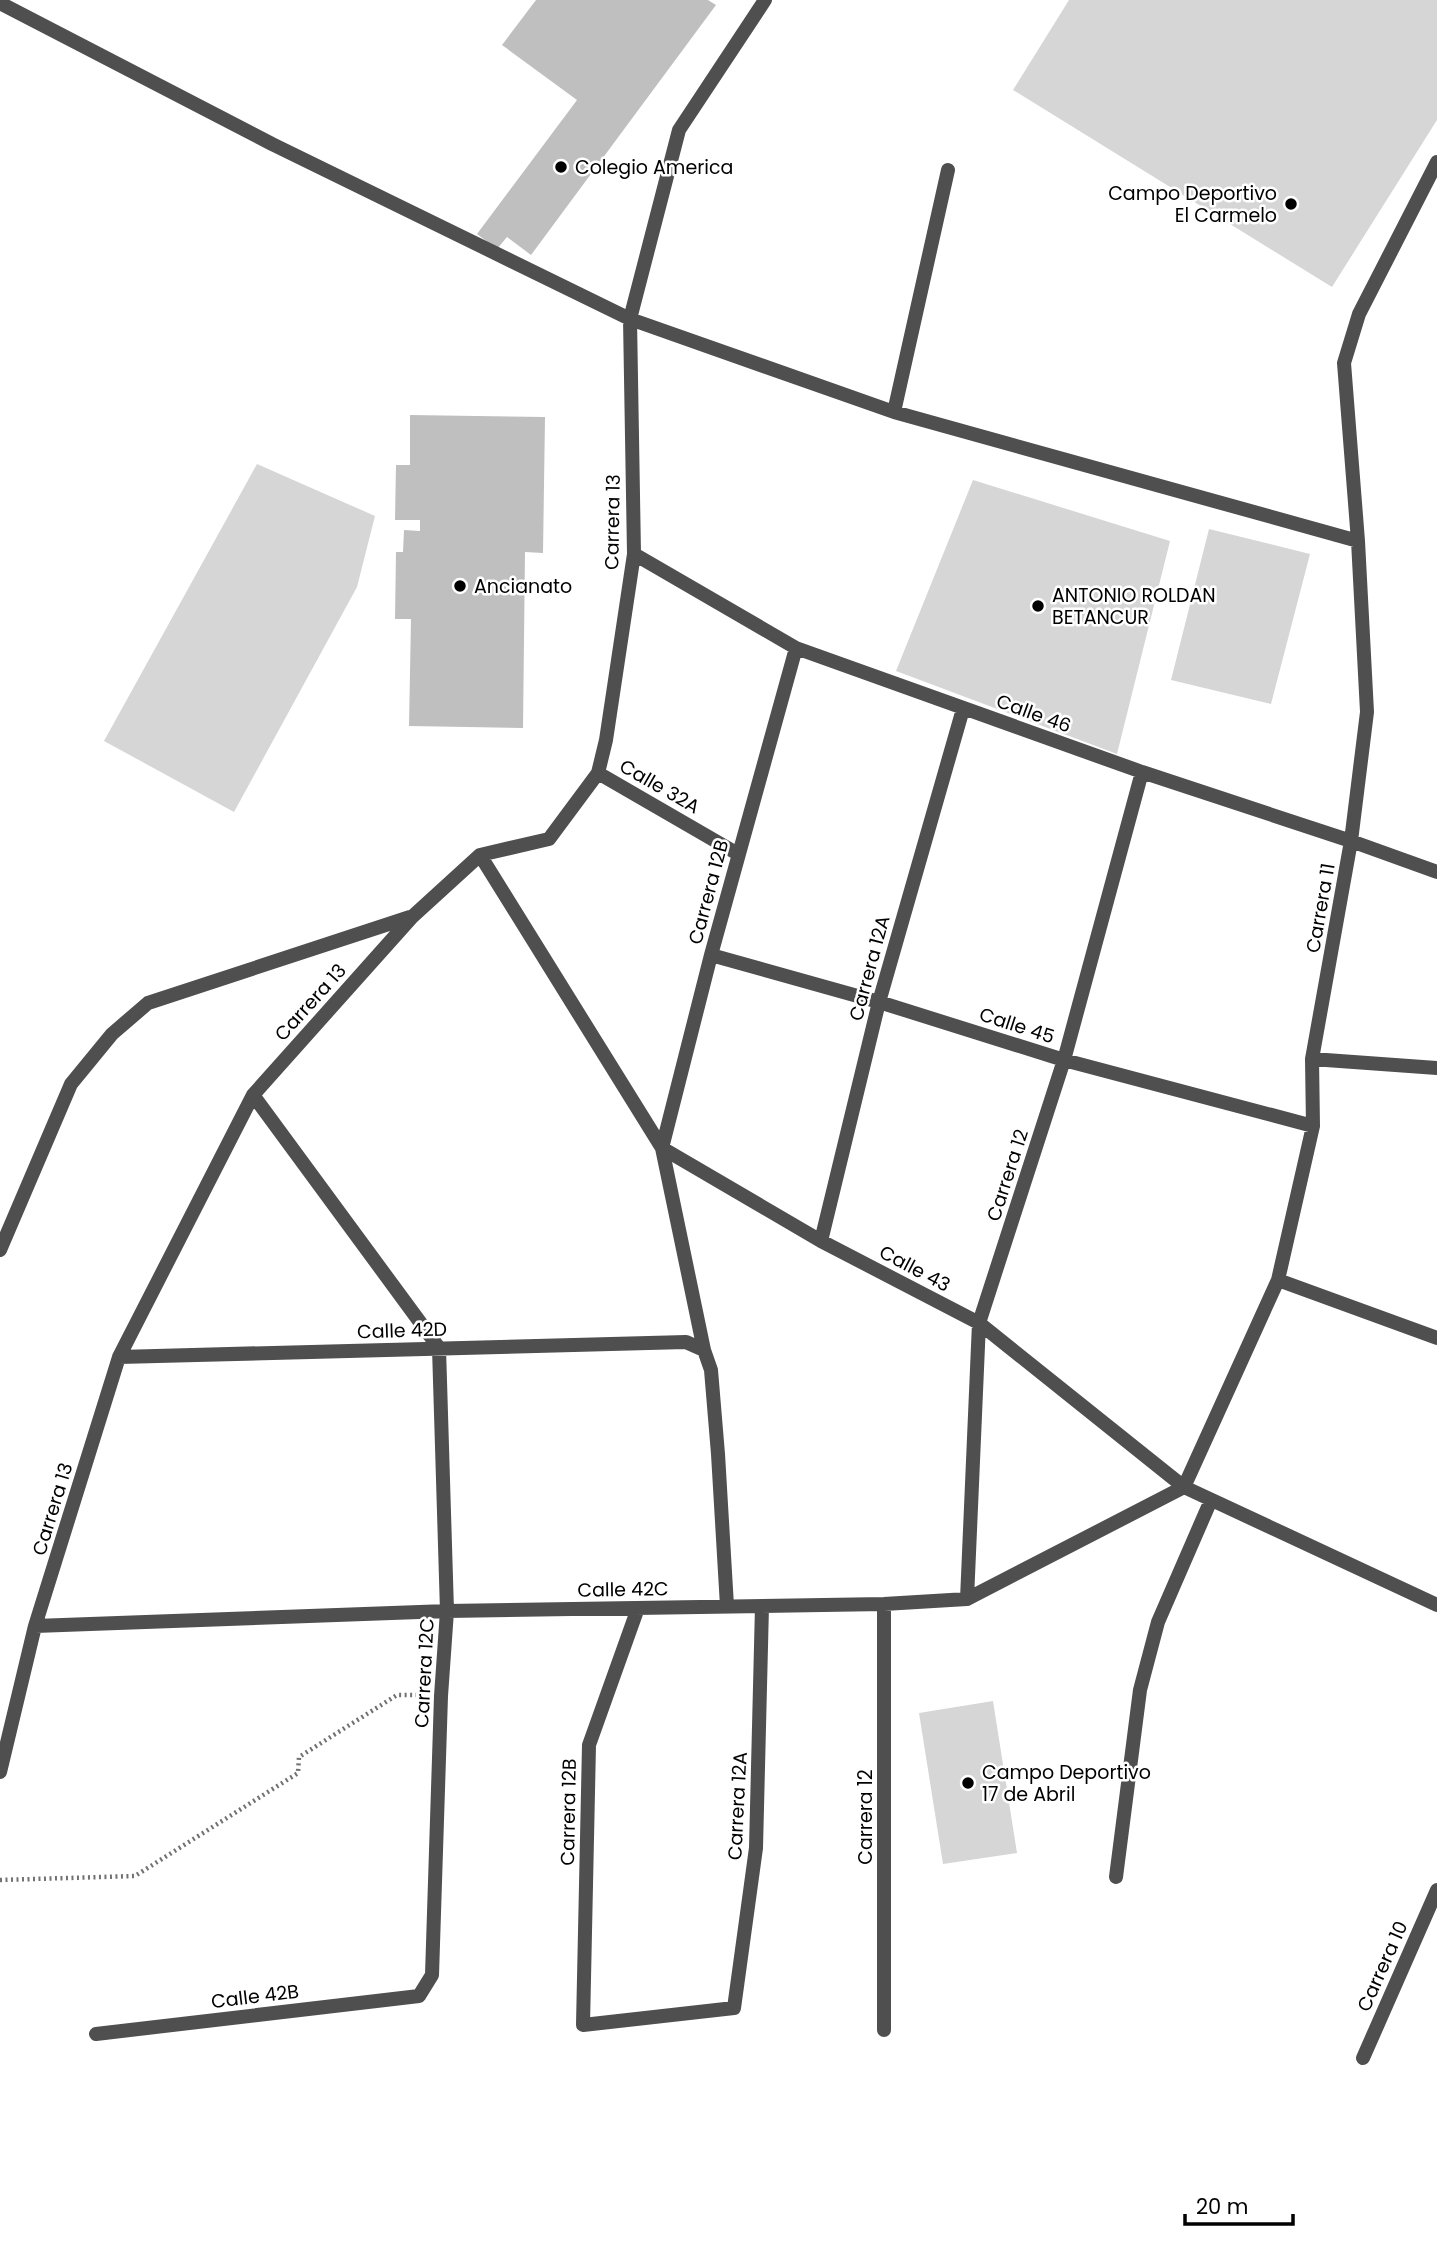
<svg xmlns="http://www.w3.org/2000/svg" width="1437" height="2256" viewBox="0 0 1437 2256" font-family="Poppins,sans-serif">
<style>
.garden{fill:#d6d6d6}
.building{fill:#bfbfbf}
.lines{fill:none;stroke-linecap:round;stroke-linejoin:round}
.path{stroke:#717171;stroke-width:4.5;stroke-dasharray:2 3.5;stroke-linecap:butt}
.street{stroke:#4f4f4f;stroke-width:14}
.poi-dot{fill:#000;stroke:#fff;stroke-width:2.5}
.labels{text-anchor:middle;stroke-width:5;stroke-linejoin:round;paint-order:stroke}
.poi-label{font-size:19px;fill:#000;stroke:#fff;text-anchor:start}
.street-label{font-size:19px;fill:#000;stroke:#fff}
</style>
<rect width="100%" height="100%" fill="#fff"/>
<path class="garden" d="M1069,0H1437V120L1332,287L1013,90Z
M257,464L375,516L357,587L234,812L104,741Z
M973,480L1170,541L1117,754L896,671Z
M1209,529L1310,554L1271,704L1171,680Z
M993,1701L1017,1853L943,1864L919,1713Z"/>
<path class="building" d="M536,0H708L716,5L531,255L507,237L497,249L477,234L577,100L502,45Z
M410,415L545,417L543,553L525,552L523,728L409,726L411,619H395L396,552H403L404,530L420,531V520H395L396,465H410Z"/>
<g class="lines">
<path class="path" d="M0,1880L135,1876L298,1773L299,1757L397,1695H416"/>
<path class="street" d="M0,3L272,144L630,319L894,412L1358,541
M894,412L948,170
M634,554L796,648L1142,772L1351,841L1437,872
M598,773L738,854
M480,855L662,1148L821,1241L979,1323L1184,1487L1437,1605
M711,955L879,1002L1064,1060L1313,1126
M1312,1059L1437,1068
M821,1241L879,1002L963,709
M0,1250L71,1084L112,1034L148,1003L410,917
M1278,1280L1437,1338
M704,1350L662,1148L711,955L796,648
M119,1357L686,1342L704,1350L711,1370L718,1454L727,1606
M967,1599L979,1323L1064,1060L1142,772
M638,1608L589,1745L583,2025L734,2008L756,1848L762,1606
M35,1626L447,1611L884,1604L967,1599L1184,1487L1278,1280L1313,1126L1312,1059L1351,841L1367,712L1358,541L1344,363L1359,314L1437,162
M0,1772L35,1626L119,1357L253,1095L412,917L480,855L549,839L598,773L606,740L634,554L630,319L679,130L765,0
M1116,1877L1140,1690L1158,1622L1211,1500
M884,2030V1604
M96,2034L419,1996L432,1975L441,1696L447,1611L439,1348L253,1095
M1363,2058L1437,1890"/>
</g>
<g class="poi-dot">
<circle cx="561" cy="167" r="7"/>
<circle cx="1291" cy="204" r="7"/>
<circle cx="460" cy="586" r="7"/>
<circle cx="1038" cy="606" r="7"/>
<circle cx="968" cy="1783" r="7"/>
</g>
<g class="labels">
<g class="poi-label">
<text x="575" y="174">Colegio America</text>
<text x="1277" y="200" text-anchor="end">Campo Deportivo<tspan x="1277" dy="22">El Carmelo</tspan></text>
<text x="474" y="593">Ancianato</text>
<text x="1052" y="602">ANTONIO ROLDAN<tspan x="1052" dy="22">BETANCUR</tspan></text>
<text x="982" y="1779">Campo Deportivo<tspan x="982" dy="22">17 de Abril</tspan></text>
</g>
<g class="street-label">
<text transform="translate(612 522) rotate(-89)" y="7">Carrera 13</text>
<text transform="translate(1034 713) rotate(20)" y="7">Calle 46</text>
<text transform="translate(660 786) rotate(30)" y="7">Calle 32A</text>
<text transform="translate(708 892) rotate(-75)" y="7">Carrera 12B</text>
<text transform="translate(1320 908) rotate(-80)" y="7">Carrera 11</text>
<text transform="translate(869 968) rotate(-75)" y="7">Carrera 12A</text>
<text transform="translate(310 1002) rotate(-48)" y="7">Carrera 13</text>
<text transform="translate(1017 1025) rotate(18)" y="7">Calle 45</text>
<text transform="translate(1007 1175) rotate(-72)" y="7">Carrera 12</text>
<text transform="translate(915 1268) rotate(28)" y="7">Calle 43</text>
<text transform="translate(402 1330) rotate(-2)" y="7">Calle 42D</text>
<text transform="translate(52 1509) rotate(-73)" y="7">Carrera 13</text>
<text transform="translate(623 1589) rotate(-1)" y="7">Calle 42C</text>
<text transform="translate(424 1673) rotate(-87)" y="7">Carrera 12C</text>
<text transform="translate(737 1806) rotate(-87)" y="7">Carrera 12A</text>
<text transform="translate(568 1812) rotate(-89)" y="7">Carrera 12B</text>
<text transform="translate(865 1817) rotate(-90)" y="7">Carrera 12</text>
<text transform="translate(1382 1966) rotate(-66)" y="7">Carrera 10</text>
<text transform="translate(255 1996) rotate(-7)" y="7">Calle 42B</text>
</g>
</g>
<path d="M1185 2214v10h108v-10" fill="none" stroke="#000000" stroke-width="3.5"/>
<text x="1196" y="2214" font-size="21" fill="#000000" stroke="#ffffff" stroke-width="5" paint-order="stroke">20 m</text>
</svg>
